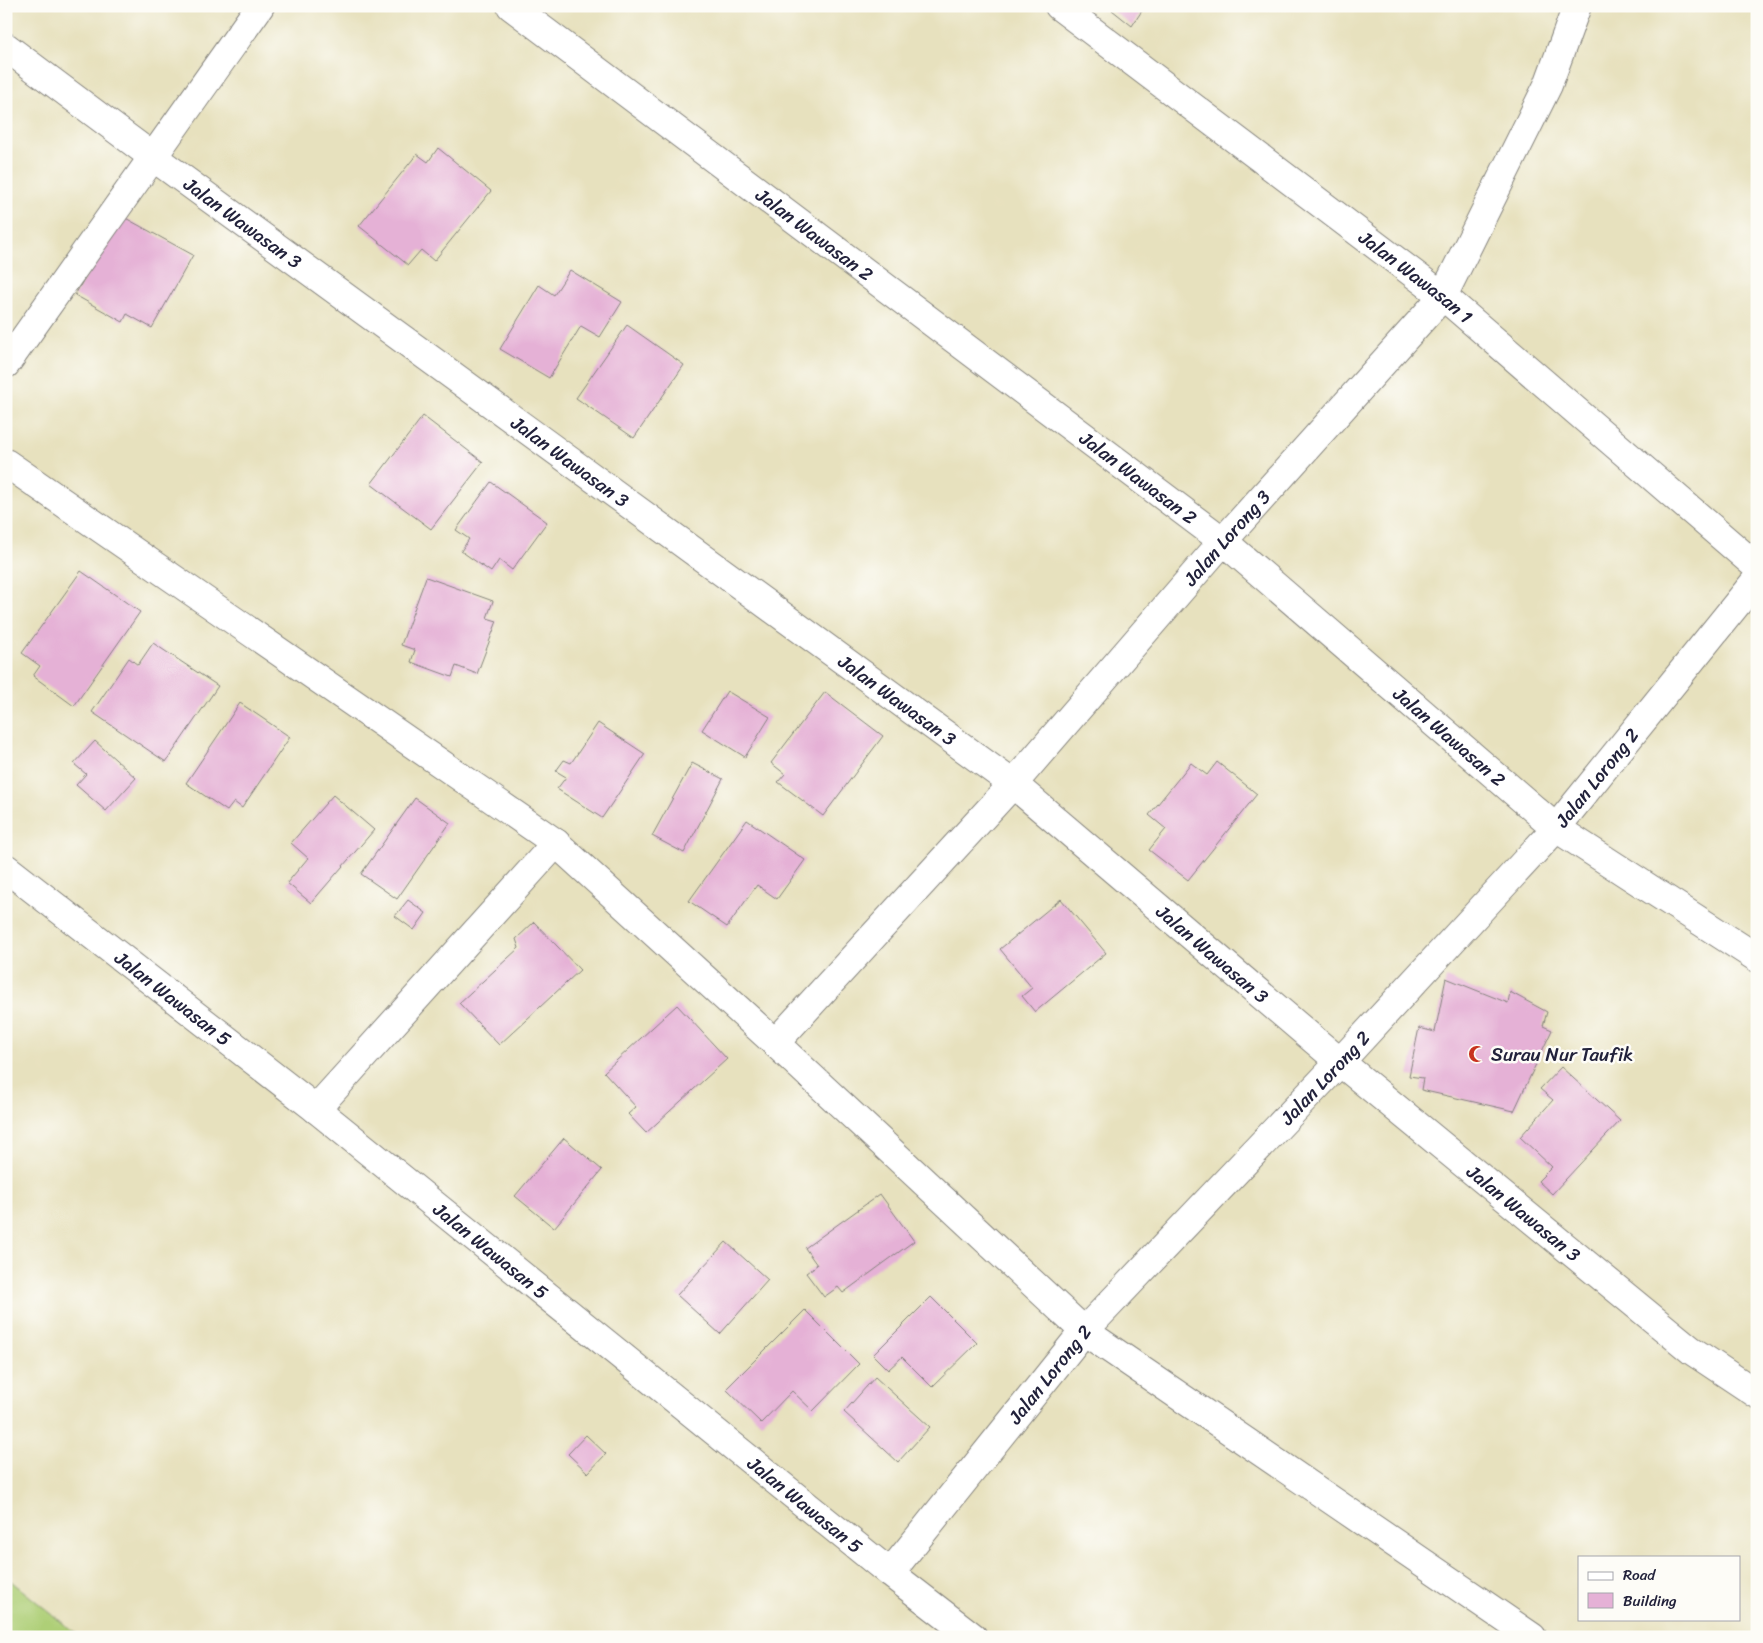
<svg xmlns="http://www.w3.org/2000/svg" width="1763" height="1643" viewBox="0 0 1763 1643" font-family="Sriracha,sans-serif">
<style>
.green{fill:#aecf77;stroke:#687859}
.building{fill:#e5b1d6}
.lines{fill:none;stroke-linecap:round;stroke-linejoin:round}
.street-casing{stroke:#84827c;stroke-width:30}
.street{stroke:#fff;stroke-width:28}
.labels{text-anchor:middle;stroke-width:5;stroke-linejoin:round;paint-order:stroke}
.street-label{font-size:19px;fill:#22223b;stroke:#fdfcf7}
.poi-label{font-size:19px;fill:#22223b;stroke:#fdfcf7;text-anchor:start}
</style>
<rect width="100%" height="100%" fill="#fdfcf7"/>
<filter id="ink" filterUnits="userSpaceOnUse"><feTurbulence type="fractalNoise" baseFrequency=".02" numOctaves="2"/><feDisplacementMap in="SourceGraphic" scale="10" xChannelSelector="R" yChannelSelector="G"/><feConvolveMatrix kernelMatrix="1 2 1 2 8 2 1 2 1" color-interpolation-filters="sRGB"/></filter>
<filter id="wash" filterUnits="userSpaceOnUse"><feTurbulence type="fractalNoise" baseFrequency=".0096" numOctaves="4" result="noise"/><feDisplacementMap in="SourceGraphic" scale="20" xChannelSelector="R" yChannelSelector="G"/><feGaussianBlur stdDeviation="1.12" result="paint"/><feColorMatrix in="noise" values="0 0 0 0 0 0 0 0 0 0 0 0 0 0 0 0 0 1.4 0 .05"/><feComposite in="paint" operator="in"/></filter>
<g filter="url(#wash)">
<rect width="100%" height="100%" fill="#e7e1be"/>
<path class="green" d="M6,1577L80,1637H6Z"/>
<g id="blocks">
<path class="building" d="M1107,6H1145L1132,26Z
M438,148L491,191L434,261L421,250L408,265L359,226L417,154L428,162Z
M120,215L193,255L152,328L127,314L123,322L75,295Z
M570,270L622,302L600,337L581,326L549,378L500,349L539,285L554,295Z
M627,325L684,365L634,438L576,398Z
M423,416L483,462L431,529L371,484Z
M491,482L547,522L512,570L499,560L491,572L461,551L469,539L456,530Z
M81,571L140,612L74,706L33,676L40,666L22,653Z
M426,577L493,601L487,618L497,621L477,674L456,666L452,677L411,662L415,650L401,645Z
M153,643L218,686L166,762L92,712L129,658L138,665Z
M727,691L770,717L745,757L702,730Z
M825,692L883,736L823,816L778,782L785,774L771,763Z
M240,703L290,737L242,808L234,802L227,811L186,783Z
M598,723L645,754L602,818L557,789L566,777L556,771L564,760L571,763Z
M95,741L136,778L106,811L76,785L86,774L74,764Z
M1217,762L1257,794L1188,880L1149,850L1166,829L1149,815L1191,763L1207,775Z
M692,763L723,779L684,853L652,836Z
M333,795L374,830L311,903L287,883L308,858L291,843Z
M415,798L450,823L397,899L361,874Z
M747,820L805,860L777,899L757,885L727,927L689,901Z
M1061,899L1106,953L1035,1012L1022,996L1032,988L1000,949Z
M408,900L426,913L414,930L395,916Z
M534,922L580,970L499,1045L459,1003L519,948L516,939Z
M1446,978L1508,1003L1510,992L1547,1012L1543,1026L1552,1030L1514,1111L1421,1090L1423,1078L1409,1076L1419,1028L1435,1032Z
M677,1005L727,1059L646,1133L628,1114L636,1107L604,1072Z
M1561,1067L1620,1121L1552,1194L1538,1181L1552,1167L1520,1137L1553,1100L1540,1089Z
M564,1138L602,1170L554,1228L515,1196Z
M880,1194L914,1241L843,1293L838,1287L824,1297L806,1273L817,1265L805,1248Z
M726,1242L768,1280L720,1334L677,1295Z
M931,1297L977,1343L932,1387L902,1357L888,1370L873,1355Z
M805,1310L859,1364L813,1411L792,1391L761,1423L726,1389Z
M875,1377L930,1427L898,1462L844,1412Z
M586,1435L606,1454L588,1473L568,1454Z"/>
</g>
</g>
<g filter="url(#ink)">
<use href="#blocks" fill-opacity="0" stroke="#84827c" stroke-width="1"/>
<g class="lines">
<g class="street-casing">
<g id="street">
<path id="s1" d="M511,6L1223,541L1556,828L1757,958"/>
<path id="s2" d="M1059,6L1443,296L1757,567"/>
<path id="s3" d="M6,47L153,157L1013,784L1340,1062L1691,1350L1757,1394"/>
<path d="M6,364L260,6"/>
<path d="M6,463L556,843L775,1043L1084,1331L1532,1637"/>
<path id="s4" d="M6,868L316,1109L890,1573L973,1637"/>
<path id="s5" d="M775,1043L1013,784L1223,541L1443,296L1548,85L1577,6"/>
<path d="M316,1109L556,843"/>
<path id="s6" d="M890,1573L1084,1331L1340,1062L1556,828L1757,579"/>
</g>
</g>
<use href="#street" class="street"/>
</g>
</g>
<defs>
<g id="mosque-bare" transform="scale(1.35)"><path d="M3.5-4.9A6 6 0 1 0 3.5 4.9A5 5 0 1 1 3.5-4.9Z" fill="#c8321e" stroke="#fdfcf7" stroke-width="2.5" paint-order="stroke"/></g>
</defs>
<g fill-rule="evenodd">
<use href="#mosque-bare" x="1477" y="1054"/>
</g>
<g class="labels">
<g class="street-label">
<text dy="7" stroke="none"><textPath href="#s3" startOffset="295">Jalan Wawasan 3</textPath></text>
<text dy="7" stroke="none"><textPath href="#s1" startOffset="380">Jalan Wawasan 2</textPath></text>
<text dy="7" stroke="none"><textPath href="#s2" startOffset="448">Jalan Wawasan 1</textPath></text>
<text dy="7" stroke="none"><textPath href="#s3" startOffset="700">Jalan Wawasan 3</textPath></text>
<text dy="7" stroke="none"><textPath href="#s1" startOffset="785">Jalan Wawasan 2</textPath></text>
<text dy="7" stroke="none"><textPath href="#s5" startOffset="678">Jalan Lorong 3</textPath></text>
<text dy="7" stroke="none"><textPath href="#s3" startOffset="1105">Jalan Wawasan 3</textPath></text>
<text dy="7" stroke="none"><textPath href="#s1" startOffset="1190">Jalan Wawasan 2</textPath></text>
<text dy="7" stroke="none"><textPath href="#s6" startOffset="1065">Jalan Lorong 2</textPath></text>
<text dy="7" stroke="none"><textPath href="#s3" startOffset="1510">Jalan Wawasan 3</textPath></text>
<text dy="7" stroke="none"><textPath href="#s4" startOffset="212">Jalan Wawasan 5</textPath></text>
<text dy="7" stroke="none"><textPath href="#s6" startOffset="660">Jalan Lorong 2</textPath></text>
<text dy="7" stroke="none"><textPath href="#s3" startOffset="1915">Jalan Wawasan 3</textPath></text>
<text dy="7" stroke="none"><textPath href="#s4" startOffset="618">Jalan Wawasan 5</textPath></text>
<text dy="7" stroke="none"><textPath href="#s6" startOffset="255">Jalan Lorong 2</textPath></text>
<text dy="7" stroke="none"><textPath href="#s4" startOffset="1022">Jalan Wawasan 5</textPath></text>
</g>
<g class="poi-label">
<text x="1491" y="1061">Surau Nur Taufik</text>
</g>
</g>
<rect width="1763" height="1643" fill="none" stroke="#fdfcf7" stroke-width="25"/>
<rect x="1578" y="1556" width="162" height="65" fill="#fdfcf7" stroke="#a5a5ac"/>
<rect x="1588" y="1572" width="25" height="8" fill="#ffffff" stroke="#a5a5ac"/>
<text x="1623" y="1580" font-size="15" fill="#22223b">Road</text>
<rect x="1588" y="1593" width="25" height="15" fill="#e5b1d6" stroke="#a5a5ac"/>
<text x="1623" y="1606" font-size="15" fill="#22223b">Building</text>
</svg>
